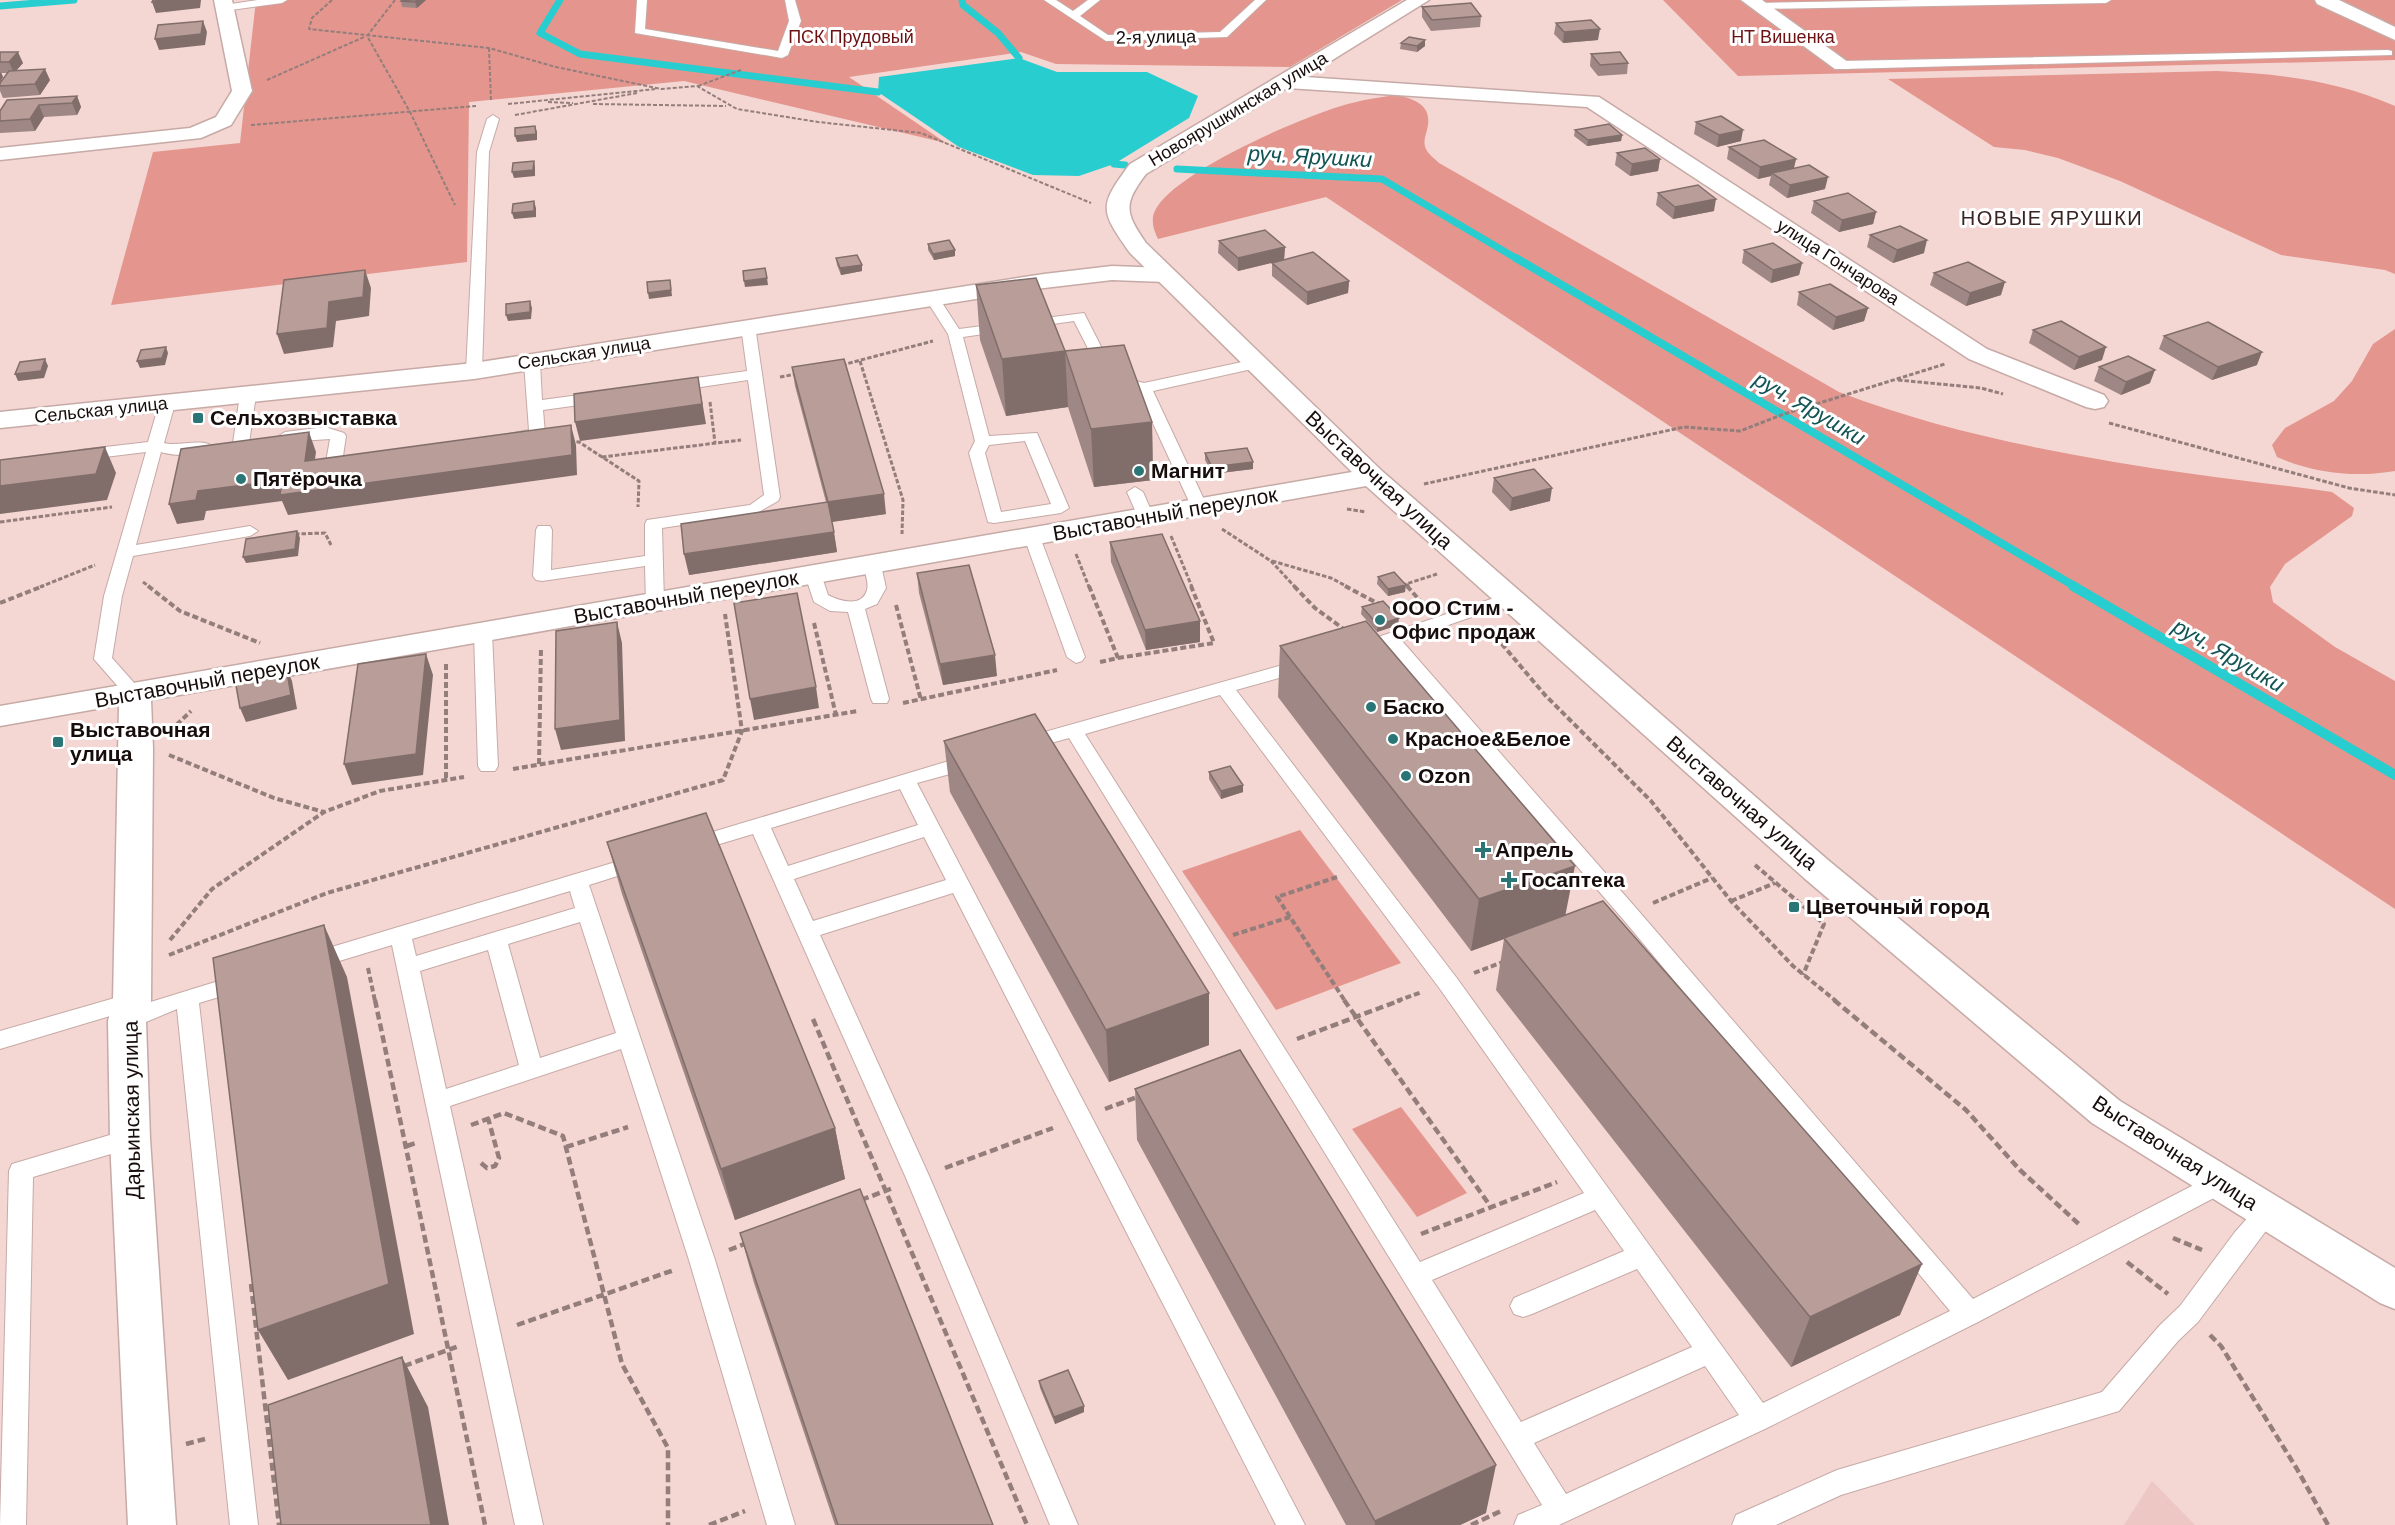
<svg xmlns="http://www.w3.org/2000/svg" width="2395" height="1525" viewBox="0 0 2395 1525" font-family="Arial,sans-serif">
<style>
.built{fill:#edc7c3}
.green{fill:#e4958d}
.water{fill:#28cecf}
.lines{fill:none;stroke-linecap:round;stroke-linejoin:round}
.stream-far2{stroke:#28cecf;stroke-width:7}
.stream-far1{stroke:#28cecf;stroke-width:8}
.stream{stroke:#28cecf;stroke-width:10}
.service-casing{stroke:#c6aaa6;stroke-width:2}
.minor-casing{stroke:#c6aaa6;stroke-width:3}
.tertiary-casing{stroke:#c6aaa6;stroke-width:3}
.path-far3{stroke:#937e7c;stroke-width:2;stroke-dasharray:4 2;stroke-linecap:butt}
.path-far2{stroke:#937e7c;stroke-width:3;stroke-dasharray:4.5 2;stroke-linecap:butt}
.path-far1{stroke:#937e7c;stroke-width:4;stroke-dasharray:6 3;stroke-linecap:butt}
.path{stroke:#937e7c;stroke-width:4.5;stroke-dasharray:8 4;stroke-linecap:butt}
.service{fill:#fff;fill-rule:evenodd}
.minor{fill:#fff;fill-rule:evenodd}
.tertiary{fill:#fff;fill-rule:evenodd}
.wall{fill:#9e8784}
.shaded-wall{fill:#816e6b}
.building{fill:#b89d99;stroke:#816e6b;stroke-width:1.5}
.poi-dot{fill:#2a7575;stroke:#fff;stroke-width:2}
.labels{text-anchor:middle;stroke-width:6;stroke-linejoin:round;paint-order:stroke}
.far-park-label{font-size:18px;fill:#6d1213;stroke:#fff}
.far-street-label{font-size:18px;fill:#170d0c;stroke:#fff}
.far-quarter-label{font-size:20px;letter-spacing:1.5px;fill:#3a2422;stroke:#fff}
.poi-label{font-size:21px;font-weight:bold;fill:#170d0c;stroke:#fff;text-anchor:start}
.street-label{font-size:21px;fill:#170d0c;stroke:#fff}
.water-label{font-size:22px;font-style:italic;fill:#135454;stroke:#fff}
</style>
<rect width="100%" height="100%" fill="#f4d6d3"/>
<path class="built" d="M2152,1481L2195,1525H2124Z"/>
<path class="green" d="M256,0H1402L1290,67L1056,64L1021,52L849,77L946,143L684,81L469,102L467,262L111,305L153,152L240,143Z
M1663,0H2395V60L1738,76Z
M2217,71C2279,74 2337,80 2395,106V274L2385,270L2281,255L2120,181L2058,158L2025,150L1994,147L1888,79Z
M1397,95C1413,99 1431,104 1428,125C1427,133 1422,140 1426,149C1428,154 1435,159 1439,163L1839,392C1951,435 2074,457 2193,474C2239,481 2286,485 2332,492L2354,508L2352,516L2285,564L2270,587L2273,602L2335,647L2395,681V909L1326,197L1158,239C1154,230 1151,223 1154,213C1169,173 1310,113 1352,103C1367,99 1382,97 1397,95Z
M2395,329V471C2355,478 2314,473 2277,457L2272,445L2285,428L2334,401L2352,381L2373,344Z
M1300,830L1401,963L1276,1010L1182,871Z
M1401,1107L1467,1193L1417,1217L1352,1129Z"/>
<path class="water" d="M1019,58L1057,72H1147L1198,96L1189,118L1114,164L1079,176L1033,175L959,147L878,92L879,77Z"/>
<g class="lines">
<path class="stream-far2" d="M560,0L540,33L580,54L878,92
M962,0L963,5L998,33L1019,58
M0,6L74,0
M1114,164L1125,165
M1177,169L1382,179L1519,260"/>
<path class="stream-far1" d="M1516,258L2076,587"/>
<path class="stream" d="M2073,586L2395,775"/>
<g class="service-casing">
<path id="service" d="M258,0H287L282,3L224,11L218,8L224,5Z
M637,0H647L645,29L778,51L789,21L785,0H795L801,21L788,55L782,58L635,33Z
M1044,0H1056L1073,11L1088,0H1100L1080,16L1108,35L1220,32L1255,0H1266L1227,37L1106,41Z
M1915,0H2111L2106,3L1758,9L1752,6L1758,3Z
M2388,50L2392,51V55L1842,69L1836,65L1842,61Z
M493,115L499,119L489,152L482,371L474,376L466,371L477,152L487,119Z
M932,294L937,295L959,329L1084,313L1116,376L1144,383L1256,359L1261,361L1264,364L1261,367L1153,391L1208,508L1206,512H1194L1192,508L1138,391L1105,382L1074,321L963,337L989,436L1037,433L1069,508L1061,513L994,523L988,522L969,453L975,441L948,334L925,298ZM1025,441L1051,504L1001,512L985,453L989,445Z
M748,322L755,326L780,497L778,501L755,514L662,528L664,603L661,607L655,608L646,603L645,566L542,581L536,580L533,576L536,530L538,526H550L552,530L551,570L645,556V524L647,520L750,505L764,495L748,380L674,391L666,386L674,381L747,371L741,326Z
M532,358L540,363L542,400L601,392L609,397L601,402L543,410L545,434L543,437L510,440L508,437L510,434L529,430L524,363Z
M248,390L256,395L249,443L241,448L233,443L240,395Z
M167,399L175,404L164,443C178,447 204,437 213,447C203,458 175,456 161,452L136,545L250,526L258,531L250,536L133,556L122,596L112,658L144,694L135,700L128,698L94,659L104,596L146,452L80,460L72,455L80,450L148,442L159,404Z
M325,427L344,433L346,436L343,456L359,457L361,460L359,463L328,465L326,462L330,439L285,442L277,437L285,432Z
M1135,487L1143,492L1154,517L1152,521H1140L1138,517L1127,492Z
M1032,532L1040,537L1085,657L1082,661L1076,663L1067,657L1024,537Z
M872,560L881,565L886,588L877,604L865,609L889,699L887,703H873L871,699L848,612L830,611L814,602L805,575L814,570L820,571L828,595C839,601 862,608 867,590C869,583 865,572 863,565Z
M1509,593L1518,598L1515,602L1402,641L1636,908L1973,1299L2213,1175L2222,1172L2231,1175L2234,1182L2231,1189L1978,1322L1767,1428L1559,1525H1514L1518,1515L1542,1505L1069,738L1023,751L1016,750L1013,745L1016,740L1297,661H1311L1313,665L1311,669L1236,690L1456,977L1763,1403L1950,1311L1622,918L1386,646H1375L1372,642L1375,638ZM1220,695L1440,989L1584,1193L1420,1262L1085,734ZM1595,1210L1624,1251L1514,1298L1510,1306L1514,1314L1523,1317L1532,1314L1637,1269L1692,1347L1521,1422L1432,1280ZM1705,1366L1739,1415L1566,1494L1534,1443Z
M483,627L492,633L498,766L495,771H481L478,766L474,633Z
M972,754L979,756L982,761L979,766L917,783L1305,1525H1276L953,893L820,935L930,1178L1078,1525H1050L906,1178L753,834L693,852L686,850L683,845L686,840ZM900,789L918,825L788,866L771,828ZM924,837L946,880L813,921L794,879Z
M639,855L646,857L649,862L646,867L589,885L715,1260L795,1525H767L689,1260L621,1049L450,1106L543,1525H515L392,945L313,969L305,967L302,961L305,955ZM570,891L575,908L416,956L412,939ZM580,922L616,1033L540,1058L508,944ZM488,950L519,1065L446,1089L420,971Z
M241,974L249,976L252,982L249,988L199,1003L258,1525H230L177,1009L127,1030L119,1027L116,1021L119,1015L130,1010L0,1049V1031L132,993L140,995L143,1001L141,1005Z
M130,1129L138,1132L142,1139L138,1146L33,1177L26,1525H0L9,1171L12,1164Z
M2268,1202L2277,1205L2280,1212L2198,1322L2178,1341L2119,1411L1841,1495L1776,1525H1732L1736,1515L1837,1470L2102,1392L2160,1325L2180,1306L2235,1232L2259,1205Z"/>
</g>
<g class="minor-casing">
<path id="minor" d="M214,0H232L252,91L231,125L201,138L0,160V148L190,128L216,117L232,91Z
M1407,0H1429L1305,77L1599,97L1987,349L2104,395L2108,401L2104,407L2095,409L2086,407L1969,359L1587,107L1287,88L1146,174C1123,204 1125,213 1146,243L1382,471L1828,860L2120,1101L2395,1268V1309L2380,1303L2092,1123L1804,878L1366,486L151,700L153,749L151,1001L146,1021L150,1139L176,1525H128L110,1139L108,1021L113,1001L119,705L0,726V706L1352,472L1130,253C1100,210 1098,207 1130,164Z
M1741,0H1762L1852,65L1849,69H1835Z
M2315,0H2339L2395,27V40L2317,4Z"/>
</g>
<g class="tertiary-casing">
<path id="tertiary" d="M1112,266L1165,268L1173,270L1177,275L1173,280L1165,282L1112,280L1044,288L474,379L0,428V412L474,363L1044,274Z"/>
</g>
<path class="path-far3" d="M332,0L312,18L309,29L489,48L556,67L661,89L697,86L737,109L818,122L921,133L1091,203
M395,0L367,36L410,112L455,205
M489,48L491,101
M267,80L364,37
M698,86L741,70
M548,102L573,103
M508,104L656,89
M593,104L726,106
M515,115L637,93
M251,125L476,106"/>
<path class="path-far2" d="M860,361L903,500L902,534
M842,365L933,341
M780,377L797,374
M1898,380L1981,388L2003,394
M710,402L715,443
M2109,423L2349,488L2395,495
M570,441L579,442L639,481L638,507
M602,457L741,440
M1424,484L1684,427L1740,431L1784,414L1945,364
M1347,509L1366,512
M0,522L112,507
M1222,529L1271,561L1295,587
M295,534L325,533L331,545
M1171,536L1192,587
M1076,554L1089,587
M1272,561L1331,578L1348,587
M143,582L150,587
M40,587L95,565
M1409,587L1406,584L1437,574"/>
<path class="path-far1" d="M148,586L180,611L260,643
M1089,586L1118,658L1100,662
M1294,586L1315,608L1345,630
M1345,586L1379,604
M1407,586L1423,604
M0,603L43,586
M896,605L921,700
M814,623L836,715
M1490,630L1545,695L1651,801L1731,901L1793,966L1836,1001
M1118,658L1214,643L1191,586
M446,664V780
M903,703L1057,670
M170,731L191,711
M169,755L274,798L324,812
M539,764L541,648
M513,769L858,711
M1755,865L1824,924L1803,975
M1337,877L1277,897L1345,1001
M1731,901L1775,883
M1653,903L1712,878
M1233,935L1290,917
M170,940L212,889L324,812L380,791L464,777
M169,955L327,893L723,780L742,731L725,614
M368,968L375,1001
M1474,973L1503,962
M1397,1001L1422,992"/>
<path class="path" d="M375,1000L485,1525
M1344,1000L1491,1207
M1834,1000L1966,1110L2020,1170L2081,1226
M813,1019L1027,1525
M1297,1039L1401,1000
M1105,1109L1140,1096
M471,1125L504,1113L563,1136L622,1364L668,1448V1525
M407,1146L416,1143
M566,1147L628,1127
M481,1163L487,1168L495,1166L499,1158L488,1118
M945,1168L1053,1128
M861,1200L893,1188
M1421,1234L1557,1182
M2173,1238L2202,1250
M729,1250L747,1243
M2127,1262L2168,1294
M251,1284L279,1525
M517,1325L674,1270
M2210,1335L2221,1346L2297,1469L2328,1525
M404,1366L459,1346
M186,1444L205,1439
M709,1525L745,1511
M1471,1525L1501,1511"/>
<use href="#service" class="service"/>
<use href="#minor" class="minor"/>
<use href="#tertiary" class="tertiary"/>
</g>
<path class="wall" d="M402,0H426L417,8L402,7L401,1Z
M1422,7L1481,16L1480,27L1431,31L1422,17Z
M1556,23L1598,40L1563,43L1554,34Z
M1425,40V46L1417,52L1400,49L1401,43Z
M0,52L23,63L16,71L50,80L40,95L3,98L0,91V83L8,73H1L3,77L0,82Z
M1591,54L1628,63L1627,74L1598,76L1590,66Z
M77,96L81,107L77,115L44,117L35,131L0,133V111Z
M1696,122L1741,141L1717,147L1694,134Z
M1575,130L1622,135L1621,141L1587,146L1574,136Z
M1729,147L1796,159L1794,168L1825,189L1787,198L1769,185L1771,176L1758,179L1727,159Z
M1617,153L1660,159L1658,171L1630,176L1615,165Z
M1658,193L1714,211L1673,219L1656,205Z
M1814,201L1876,212L1873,224L1839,232L1811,213Z
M1870,235L1924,253L1893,263L1867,247Z
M1219,241L1285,247L1284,260L1238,271L1218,253Z
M928,244L955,256L934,260L928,250Z
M1744,250L1802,263L1799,275L1771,283L1742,263Z
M836,258L862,265V271L841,275L837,265Z
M1272,263L1349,281L1348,293L1307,305L1272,276Z
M1934,273L2001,295L1966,306L1930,285Z
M976,285L1065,351L1152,422L1153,480L1094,487L1068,407L1006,416L980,340Z
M1799,292L1868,308L1864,321L1833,330L1797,305Z
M2033,330L2102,360L2074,370L2029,343Z
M2164,336L2257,365L2212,380L2159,349Z
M792,367L886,514L832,522L837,552L689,575L826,502L795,386Z
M2099,367L2150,383L2121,395L2094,381Z
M1205,453L1253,469L1212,474L1205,460Z
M1494,478L1550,501L1510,511L1492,492Z
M1110,542L1200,642L1146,650L1111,562Z
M917,573L997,676L943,685L919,593Z
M1378,577L1405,592L1388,596L1377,584Z
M1362,607L1398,625L1377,632L1361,614Z
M1280,646L1566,915L1900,1315L1791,1367L1496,990L1504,939L1471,951L1278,697Z
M944,741L1209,1045L1109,1082L950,792Z
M1209,772L1243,785V792L1221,799L1209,779Z
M607,842L835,1128L845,1179L735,1220L622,894Z
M1135,1089L1486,1513L1460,1525H1346L1137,1140Z
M740,1233L993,1525H835L754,1283Z
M1039,1381L1084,1406V1412L1055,1424L1040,1388Z"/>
<path class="shaded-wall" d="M172,0H201L200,8L156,13L152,2Z
M418,0H426L417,8L415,2Z
M203,21L207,32L205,45L159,50L155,39Z
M1600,29L1598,40L1563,43L1564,32Z
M1425,40V46L1417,52V46Z
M18,52L23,63L14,73L9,62Z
M45,69L50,80L40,95L35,84Z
M1,72L3,77L0,82V73Z
M77,96L81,107L77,115L72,103Z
M39,105L44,117L35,131L30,119Z
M535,126L537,132V140L517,142L515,136Z
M1743,130L1741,141L1717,147L1719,135Z
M1622,135L1621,141L1587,146L1588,140Z
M1660,159L1658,171L1630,176L1632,164Z
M1796,159L1793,171L1772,173L1771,176L1758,179L1760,167Z
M534,161L535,167V176L514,178L512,172Z
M1828,177L1825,189L1787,198L1790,185Z
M1716,199L1714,211L1673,219L1675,207Z
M534,201L536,208V217L514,219L512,213Z
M1876,212L1873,224L1839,232L1842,220Z
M1927,240L1924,253L1893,263L1897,250Z
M1285,247L1284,260L1238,271V258Z
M955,250V256L934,260L933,254Z
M1802,263L1799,275L1771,283L1773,270Z
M862,265V271L841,275L840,268Z
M365,270L371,288L369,316L336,321L333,347L284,354L277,334Z
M767,278L768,285L745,287L744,281Z
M670,280L672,296L649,299L648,293Z
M1349,281L1348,293L1307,305V292Z
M2005,282L2001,295L1966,306L1970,293Z
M530,301L532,308L531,319L508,321L506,315Z
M1868,308L1864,321L1833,330L1836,317Z
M166,347L168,353L165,365L140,368L137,361Z
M2106,347L2102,360L2074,370L2079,357Z
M1065,351L1068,407L1006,416L1002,359Z
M2262,352L2257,365L2212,380L2218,367Z
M45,359L48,366L44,378L18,381L15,374Z
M2155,370L2150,383L2121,395L2126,382Z
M698,377L706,424L580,441L575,422Z
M1152,422L1153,480L1094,487L1091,429Z
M571,425L576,445L577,475L288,515L282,501L206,511L204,520L177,524L169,504L198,491Z
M309,432L316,452L312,481L305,461Z
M105,447L116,473L107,500L0,514V486Z
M1253,462V469L1212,474V467Z
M1552,488L1550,501L1510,511L1512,498Z
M884,494L886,514L831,522L828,502Z
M297,531L300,538L298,556L246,563L243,557Z
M834,532L837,552L689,575L684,554Z
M1406,585L1405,592L1388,596V589Z
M1399,618L1398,625L1377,632L1378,625Z
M1200,621V642L1146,650L1145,630Z
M617,622L622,643L625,741L561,750L555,729Z
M426,654L433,675L423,775L352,785L344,764Z
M995,655L997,676L943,685L940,664Z
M286,667L292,681L297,709L246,722L240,708Z
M816,687L819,708L754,720L750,699Z
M1243,785V792L1221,799V791Z
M1575,866L1565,917L1471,951L1479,899Z
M324,925L347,977L414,1334L288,1380L258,1330Z
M1209,993V1045L1109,1082L1106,1030Z
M835,1128L845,1179L735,1220L721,1169Z
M1922,1264L1900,1315L1791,1367L1810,1317Z
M402,1357L428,1407L449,1525H431Z
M1084,1406V1412L1055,1424L1054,1417Z
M1496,1465L1486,1513L1460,1525H1375V1521Z"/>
<path class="building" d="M153,0H172L152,2Z
M402,0H418L415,2L401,1Z
M1471,3L1481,16L1432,20L1422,7Z
M1591,20L1600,29L1564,32L1556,23Z
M203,21L201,34L155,39L158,25Z
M1409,37L1425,40L1417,46L1401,43Z
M0,52H18L9,62H0Z
M1620,52L1628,63L1600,65L1591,54Z
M45,69L35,84L0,86V83L9,71Z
M77,96L72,103L39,105L30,119L0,121V111L7,100Z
M1721,116L1743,130L1719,135L1696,122Z
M1609,124L1622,135L1588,140L1575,130Z
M535,126L536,134L515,136V128Z
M1764,140L1796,159L1760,167L1729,147Z
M1645,148L1660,159L1632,164L1617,153Z
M534,161L533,170L512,172L513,163Z
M1809,165L1828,177L1790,185L1772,173Z
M1698,185L1716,199L1675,207L1658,193Z
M1848,193L1876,212L1842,220L1814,201Z
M534,201V211L512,213L513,204Z
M1900,226L1927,240L1897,250L1870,235Z
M1265,230L1285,247L1238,258L1219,241Z
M949,240L955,250L933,254L928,244Z
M1773,243L1802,263L1773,270L1744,250Z
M1313,252L1349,281L1307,292L1272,263Z
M857,255L862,265L840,268L836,258Z
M1968,262L2005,282L1970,293L1934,273Z
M765,268L767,278L744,281L743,271Z
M365,270L363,297L329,302L327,328L277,334L284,280Z
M1036,278L1065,351L1002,359L976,285Z
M670,280L671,290L648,293L647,282Z
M1830,284L1868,308L1836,317L1799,292Z
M530,301V312L506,315V304Z
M2061,321L2106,347L2079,357L2033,330Z
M2208,322L2262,352L2218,367L2164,336Z
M1124,345L1152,422L1091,429L1065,351Z
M166,347L162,358L137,361L141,350Z
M2128,356L2155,370L2126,382L2099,367Z
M45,359L41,371L15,374L20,362Z
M844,359L884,494L828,502L834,532L684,554L681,524L828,502L792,367Z
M698,377L702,404L575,422L574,394Z
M571,425L572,455L280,495L282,480L198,491L196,500L169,504L181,449L309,432L305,461Z
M105,447L96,474L0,486V460Z
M1247,448L1253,462L1212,467L1205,453Z
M1534,469L1552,488L1512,498L1494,478Z
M297,531L295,549L243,557L246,539Z
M1162,534L1200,621L1145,630L1110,542Z
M969,565L995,655L940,664L917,573Z
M1394,572L1406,585L1388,589L1378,577Z
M797,593L816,687L750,699L734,603Z
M1383,601L1399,618L1378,625L1362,607Z
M1366,621L1575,866L1479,899L1280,646Z
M617,622L620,720L555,729L556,631Z
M426,654L416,754L344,764L358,664Z
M286,667L291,695L240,708L235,680Z
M1035,714L1209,993L1106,1030L944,741Z
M1230,766L1243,785L1221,791L1209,772Z
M706,813L835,1128L721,1169L607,842Z
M1603,901L1922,1264L1810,1317L1504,938Z
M324,925L389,1284L258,1330L213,958Z
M1240,1050L1496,1465L1375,1521L1135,1089Z
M860,1189L993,1525H838L740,1233Z
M402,1357L431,1525H281L268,1405Z
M1068,1370L1084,1406L1054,1417L1039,1381Z"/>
<g class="poi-dot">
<rect x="192" y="412" width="12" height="12" rx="3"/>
<circle cx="1139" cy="471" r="6"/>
<circle cx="241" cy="479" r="6"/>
<circle cx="1380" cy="620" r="6"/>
<circle cx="1371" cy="707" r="6"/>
<circle cx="1393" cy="739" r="6"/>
<rect x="52" y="736" width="12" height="12" rx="3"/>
<circle cx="1406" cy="776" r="6"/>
<path d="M1480 841h6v6h6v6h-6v6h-6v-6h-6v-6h6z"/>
<path d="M1506 871h6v6h6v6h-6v6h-6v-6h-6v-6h6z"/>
<rect x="1788" y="901" width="12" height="12" rx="3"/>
</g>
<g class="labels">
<g class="far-park-label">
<text x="851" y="43">ПСК Прудовый</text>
<text x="1783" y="43">НТ Вишенка</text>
</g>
<g class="far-street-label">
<text transform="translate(1156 37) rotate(-1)" y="6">2-я улица</text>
<text transform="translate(1238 109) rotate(-31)" y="6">Новоярушкинская улица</text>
<text transform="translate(1838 262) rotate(33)" y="6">улица Гончарова</text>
<text transform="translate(584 353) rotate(-9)" y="6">Сельская улица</text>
<text transform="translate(101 410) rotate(-6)" y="6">Сельская улица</text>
</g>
<g class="far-quarter-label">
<text x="2052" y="225">НОВЫЕ ЯРУШКИ</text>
</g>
<g class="poi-label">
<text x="210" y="425">Сельхозвыставка</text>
<text x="1151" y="478">Магнит</text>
<text x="253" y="486">Пятёрочка</text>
<text x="1392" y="615">ООО Стим -<tspan x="1392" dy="24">Офис продаж</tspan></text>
<text x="1383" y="714">Баско</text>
<text x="70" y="737">Выставочная<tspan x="70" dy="24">улица</tspan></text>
<text x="1405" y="746">Красное&amp;Белое</text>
<text x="1418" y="783">Ozon</text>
<text x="1495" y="857">Апрель</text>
<text x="1521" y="887">Госаптека</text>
<text x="1806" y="914">Цветочный город</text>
</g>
<g class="street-label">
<text transform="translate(1379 480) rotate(43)" y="7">Выставочная улица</text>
<text transform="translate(1165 514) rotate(-10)" y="7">Выставочный переулок</text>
<text transform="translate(686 597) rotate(-10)" y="7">Выставочный переулок</text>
<text transform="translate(207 681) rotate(-10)" y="7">Выставочный переулок</text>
<text transform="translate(1742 803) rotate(41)" y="7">Выставочная улица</text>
<text transform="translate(132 1110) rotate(-91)" y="7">Дарьинская улица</text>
<text transform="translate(2175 1153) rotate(33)" y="7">Выставочная улица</text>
</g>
<g class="water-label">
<text transform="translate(1310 156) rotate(3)" y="8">руч. Ярушки</text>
<text transform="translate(1810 408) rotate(30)" y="8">руч. Ярушки</text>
<text transform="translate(2229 655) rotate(30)" y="8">руч. Ярушки</text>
</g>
</g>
</svg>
